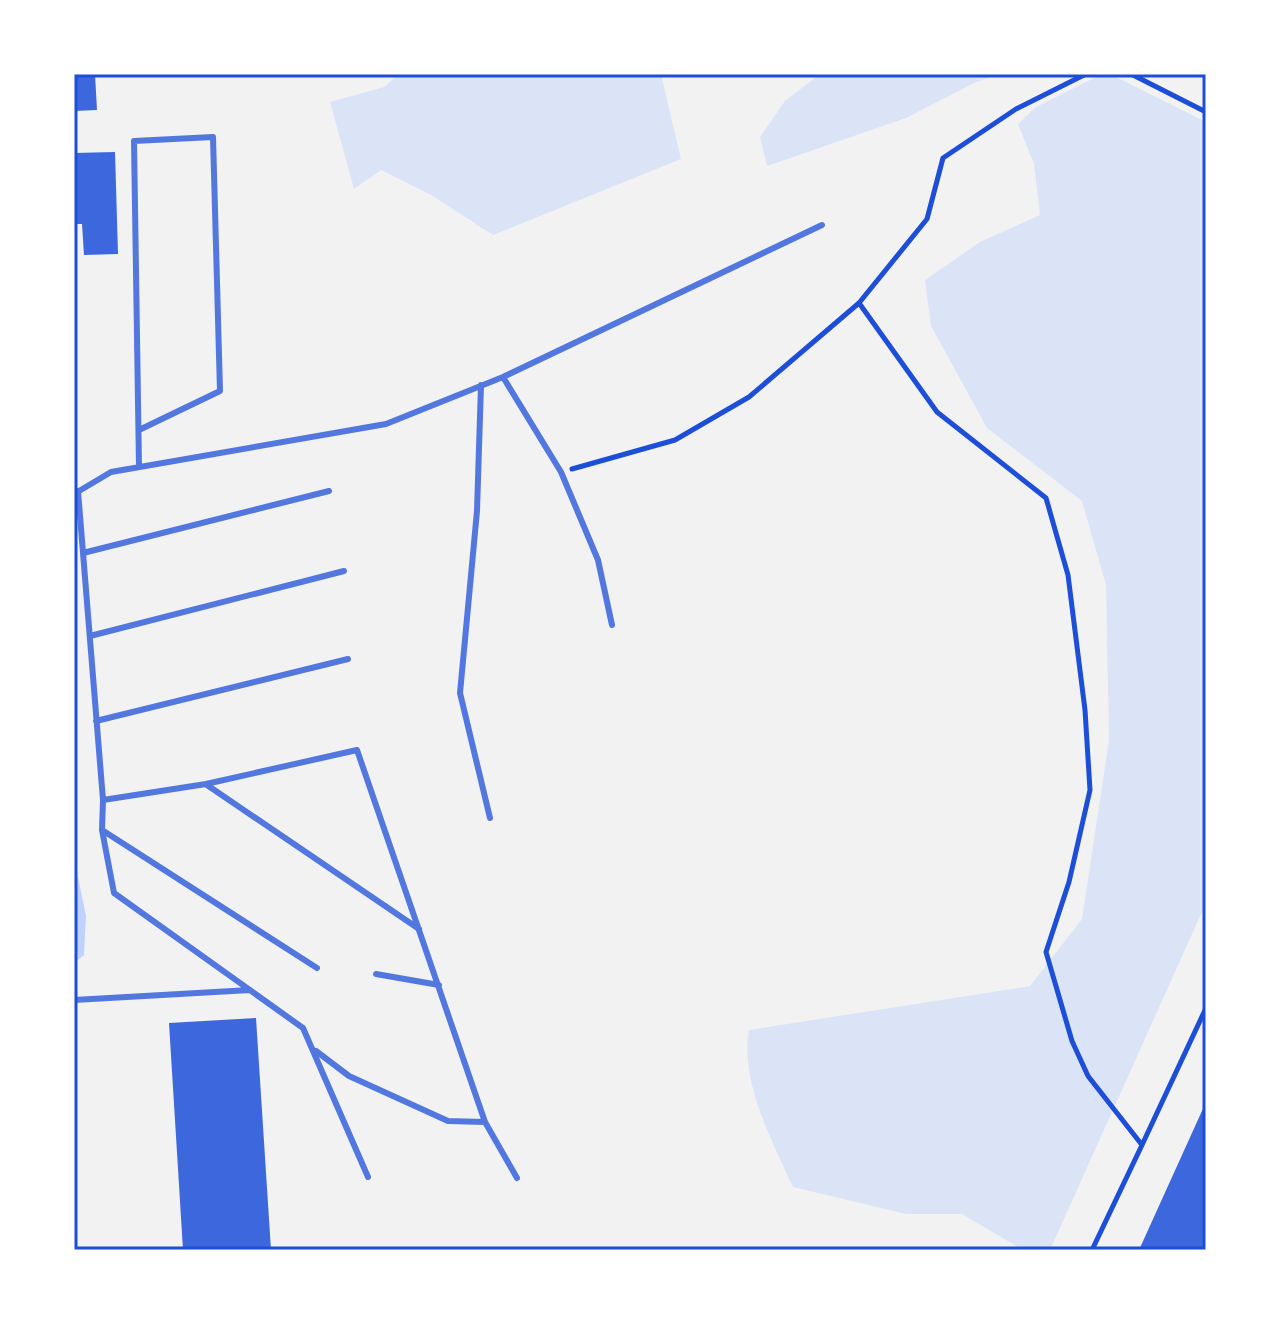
<svg xmlns="http://www.w3.org/2000/svg" width="1280" height="1324" viewBox="0 0 1280 1324" font-family="Bitter,serif">
<style>
.green{fill:#dbe4f7}
.water{fill:#bfd3fe}
.building{fill:#3d67dc}
.lines{fill:none;stroke-linecap:round;stroke-linejoin:round}
.path{stroke:#1d4ed8;stroke-width:5}
.service{stroke:#5277de;stroke-width:6}
.neatline{fill:none;stroke:#1d4ed8;stroke-width:3}
</style>
<rect width="100%" height="100%" fill="#f2f2f2"/>
<path class="green" d="M399,74H661L681,159L493,235L431,195L381,170L354,189L330,102L384,87Z
M820,74H999L974,83L906,118L767,166L760,137L785,101Z
M1102,74H1110L1206,122V903L1050,1250H1023L962,1214H906L793,1187C772,1140 740,1083 749,1030L1030,986L1082,919L1109,740L1106,585L1082,501L987,428L931,326L925,280L980,242L1040,215L1034,164L1018,124L1036,107Z"/>
<path class="water" d="M74,873L78,877L86,916L84,955L74,963Z"/>
<path class="building" d="M74,74H95L97,110L74,111Z
M115,152L118,254L84,255L82,224H74V153Z
M256,1018L271,1250H183L169,1023Z
M1206,1102V1250H1139Z"/>
<g class="lines">
<path class="path" d="M1131,74L1206,112
M859,303L937,412L1046,498L1068,575L1085,710L1090,790L1069,882L1046,952L1072,1041L1088,1076L1142,1145L1092,1250
M572,469L675,440L749,397L859,303L927,219L943,158L1016,109L1086,74
M1142,1145L1206,1008"/>
<path class="service" d="M503,377L561,472L598,560L612,625
M481,385L477,511L460,693L490,818
M139,430L220,391L213,137L134,141L139,467
M78,491L103,800L102,830L114,893L303,1028L368,1177
M74,494L111,472L386,424L503,377L822,225
M83,553L329,491
M90,636L344,571
M96,721L348,659
M207,785L419,929
M103,800L206,784L357,750L485,1122L517,1178
M102,830L317,968
M376,974L439,985
M74,1000L250,990
M316,1051L349,1076L448,1121L485,1122"/>
</g>
<rect width="1280" height="1324" fill="none" stroke="#ffffff" stroke-width="152"/>
<rect x="76" y="76" width="1128" height="1172" class="neatline"/>
</svg>
